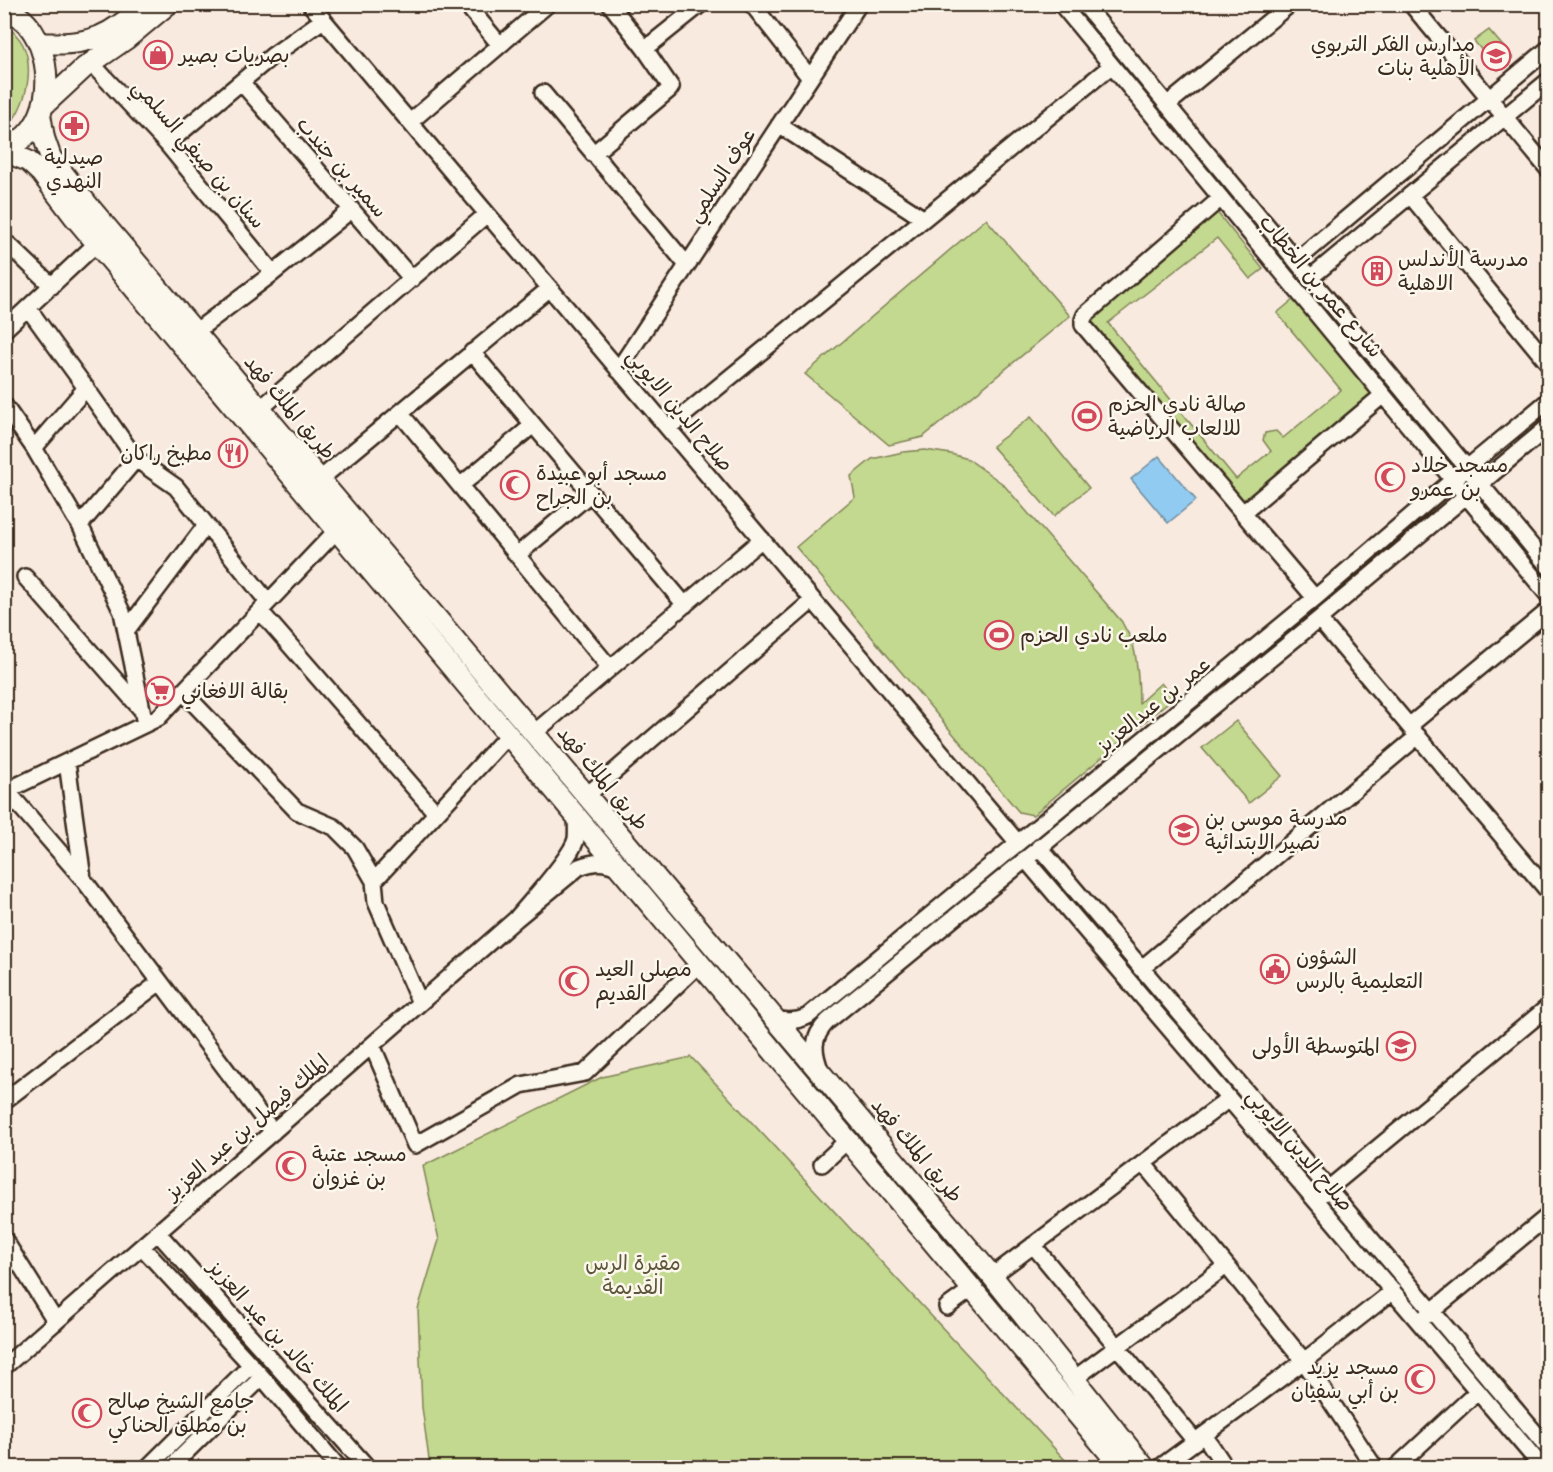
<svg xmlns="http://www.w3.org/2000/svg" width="1553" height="1472" viewBox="0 0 1553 1472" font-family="Mynerve,'Playpen Sans Arabic',sans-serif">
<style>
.green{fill:#c3d98f;stroke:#7f8256;stroke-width:1.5}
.water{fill:#92cbf1;stroke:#6f8b9d;stroke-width:1.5}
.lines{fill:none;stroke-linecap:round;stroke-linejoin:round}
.minor-casing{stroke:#3b2a1e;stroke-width:20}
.major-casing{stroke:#3b2a1e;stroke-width:24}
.minor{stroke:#fbf7ec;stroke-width:15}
.major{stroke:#fbf7ec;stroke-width:20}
.labels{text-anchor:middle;stroke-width:5;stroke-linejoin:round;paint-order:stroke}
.poi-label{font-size:21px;fill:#3b2a1e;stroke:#fbf7ec;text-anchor:start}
.street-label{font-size:21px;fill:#3b2a1e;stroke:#fbf7ec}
.park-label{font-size:21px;fill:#5d563a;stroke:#fbf7ec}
</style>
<rect width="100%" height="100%" fill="#f9eadf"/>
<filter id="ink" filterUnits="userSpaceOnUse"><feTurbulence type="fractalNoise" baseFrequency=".0167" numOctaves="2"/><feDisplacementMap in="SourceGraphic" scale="12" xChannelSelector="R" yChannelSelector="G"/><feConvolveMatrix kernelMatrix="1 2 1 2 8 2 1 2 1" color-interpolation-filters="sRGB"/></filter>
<g filter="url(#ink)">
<path class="green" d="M5,27C8,29 14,31 16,35C39,58 27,110 5,129Z
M1489,30L1513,58L1498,70L1474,41Z
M1216,211L1263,269L1250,279L1217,238L1108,323L1236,479L1271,451L1263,440L1265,433L1276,431L1283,438L1341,390L1277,313L1295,298L1375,395L1236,508L1085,324L1159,262V256Z
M986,219L1070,316L923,437L889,445L805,374Z
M1031,417L1089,488L1054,516L992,446Z
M925,450L951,454L968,459L1003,484L1122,622C1125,629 1131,637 1133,644C1138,664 1139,683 1139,703L1161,683L1173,698L1033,815L1019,812L796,547L855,497L851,476L872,459L903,452Z
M1236,721L1282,776L1249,803L1202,748Z
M691,1057L1066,1461L1059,1467H430L422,1407L418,1309L439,1240L423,1166L602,1077Z"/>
<path class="water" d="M1159,456L1196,500L1168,523L1131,479Z"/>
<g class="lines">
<g class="minor-casing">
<path id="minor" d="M310,4L1018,843
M466,4L500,45
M610,4L645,49L701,4
M752,4L810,78
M1061,4L1548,595
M1084,4L1548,566
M1411,4L1548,169
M91,63L167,144L273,273
M241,82L412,279
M543,93L687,265
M1167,105L1290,4
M410,122L548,4
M779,125L924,219
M167,144L272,56L323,20
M593,154L669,90L671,87L645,49
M1410,195L1548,363
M1221,198L1085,315L1083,320V325L1315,598
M9,245L52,286
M1296,261L1548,49
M1310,278L1548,81
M28,308L86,388L136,459L176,487L268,602
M4,330L97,243
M195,332L273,273L351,210
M472,352L685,605
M618,370L859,4
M4,405L34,448L75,518L80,525L122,612L145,724
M260,409L487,214
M400,413L610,668
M668,428L1111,66
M34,448L86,388
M319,480L550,288
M460,486L533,425
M1243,513L1383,395
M80,525L136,459
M517,555L591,493
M25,577L140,708
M260,611L436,813
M1319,619L1548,891
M126,631L206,525
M183,692L297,811L334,827L355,848L374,881L376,902L420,1003
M1409,726L1548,611
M534,733L762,539
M67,762L83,879L273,1132
M7,791L83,879
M4,792L158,718L337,530
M586,796L813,600
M576,815C576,823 577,831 576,839C572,857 530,902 516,919L579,867C596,861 603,861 620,868
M1039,847L1548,1448
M1025,859L1543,1468
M374,881L508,735
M1141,969L1418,736
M775,1019C787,1022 797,1022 808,1016L1315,598L1467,468L1548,401
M372,1045L415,1145L521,1085L585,1073L700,963
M821,1072C813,1051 811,1038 828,1021L1319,619L1548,427
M4,1101L160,982
M1143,1163L1304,1361L1375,1468
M822,1164L848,1140
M1322,1194L1548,1007
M158,1233L368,1468
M4,1239L56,1322
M1033,1245L1195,1441
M142,1247L262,1377L339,1468
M992,1276L1229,1099
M947,1307L972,1289
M1426,1316L1548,1216
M4,1367L516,919
M1074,1379L1226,1266
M1204,1435L1226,1468
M147,1468L251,1365
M170,1468L262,1377
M1159,1468L1304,1361L1393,1291
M1395,1468L1478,1391"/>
</g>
<g class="major-casing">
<path id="major" d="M4,10C17,13 27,22 33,32C56,68 51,134 4,148
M40,43C68,45 95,43 118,26C127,20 136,12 144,4
M43,106L84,68L126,39L168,4
M40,114L44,138L51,158L87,204L992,1276L1145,1468
M4,151L28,161L41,173L73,215L1122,1468"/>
</g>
<use href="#minor" class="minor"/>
<use href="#major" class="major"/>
</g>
</g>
<defs>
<g id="shop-ring" transform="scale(1.5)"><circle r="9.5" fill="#fbf7ec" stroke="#d1495b" stroke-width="1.5"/><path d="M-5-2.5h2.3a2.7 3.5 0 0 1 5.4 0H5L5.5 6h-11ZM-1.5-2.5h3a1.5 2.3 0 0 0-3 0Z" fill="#d1495b"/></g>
<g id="school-ring" transform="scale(1.5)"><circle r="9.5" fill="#fbf7ec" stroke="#d1495b" stroke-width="1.5"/><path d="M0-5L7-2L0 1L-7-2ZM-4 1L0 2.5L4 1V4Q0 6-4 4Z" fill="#d1495b"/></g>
<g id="pharmacy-ring" transform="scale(1.5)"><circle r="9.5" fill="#fbf7ec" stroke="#d1495b" stroke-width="1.5"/><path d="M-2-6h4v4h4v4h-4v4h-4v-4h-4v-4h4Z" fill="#d1495b"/></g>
<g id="building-ring" transform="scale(1.5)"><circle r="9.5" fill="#fbf7ec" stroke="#d1495b" stroke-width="1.5"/><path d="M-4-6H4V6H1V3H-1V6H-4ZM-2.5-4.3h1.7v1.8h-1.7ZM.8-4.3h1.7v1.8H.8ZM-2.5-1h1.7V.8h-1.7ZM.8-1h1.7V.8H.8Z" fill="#d1495b"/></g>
<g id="stadium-ring" transform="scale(1.5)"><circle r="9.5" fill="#fbf7ec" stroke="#d1495b" stroke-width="1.5"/><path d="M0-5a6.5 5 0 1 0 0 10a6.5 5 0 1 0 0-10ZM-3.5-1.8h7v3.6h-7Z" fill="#d1495b"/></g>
<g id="restaurant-ring" transform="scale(1.5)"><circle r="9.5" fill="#fbf7ec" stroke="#d1495b" stroke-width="1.5"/><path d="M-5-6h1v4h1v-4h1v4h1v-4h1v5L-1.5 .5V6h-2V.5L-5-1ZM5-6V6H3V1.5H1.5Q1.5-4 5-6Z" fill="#d1495b"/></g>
<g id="mosque-ring" transform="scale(1.5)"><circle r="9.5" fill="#fbf7ec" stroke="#d1495b" stroke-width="1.5"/><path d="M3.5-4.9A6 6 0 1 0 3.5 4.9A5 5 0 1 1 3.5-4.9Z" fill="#d1495b"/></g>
<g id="supermarket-ring" transform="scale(1.5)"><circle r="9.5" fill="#fbf7ec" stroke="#d1495b" stroke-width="1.5"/><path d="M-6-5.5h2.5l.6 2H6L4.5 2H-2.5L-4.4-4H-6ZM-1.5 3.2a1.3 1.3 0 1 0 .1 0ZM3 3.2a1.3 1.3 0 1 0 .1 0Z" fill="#d1495b"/></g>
<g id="civic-ring" transform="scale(1.5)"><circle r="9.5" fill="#fbf7ec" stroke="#d1495b" stroke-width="1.5"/><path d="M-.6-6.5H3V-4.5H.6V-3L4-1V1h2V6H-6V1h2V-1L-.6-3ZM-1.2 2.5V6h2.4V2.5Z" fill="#d1495b"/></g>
</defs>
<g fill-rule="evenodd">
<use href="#shop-ring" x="158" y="55"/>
<use href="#school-ring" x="1496" y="56"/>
<use href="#pharmacy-ring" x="74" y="126"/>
<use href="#building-ring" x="1377" y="271"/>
<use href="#stadium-ring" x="1087" y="416"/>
<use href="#restaurant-ring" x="233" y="453"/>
<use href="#mosque-ring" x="1390" y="477"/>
<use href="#mosque-ring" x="515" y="485"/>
<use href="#stadium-ring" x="999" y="635"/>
<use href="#supermarket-ring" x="160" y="691"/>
<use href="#school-ring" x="1184" y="830"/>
<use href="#civic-ring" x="1275" y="969"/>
<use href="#mosque-ring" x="574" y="981"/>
<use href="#school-ring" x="1401" y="1046"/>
<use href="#mosque-ring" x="291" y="1166"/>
<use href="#mosque-ring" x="1420" y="1379"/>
<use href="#mosque-ring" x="87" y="1413"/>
</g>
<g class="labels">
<g class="poi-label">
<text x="1475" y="51" text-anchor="end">مدارس الفكر التربوي<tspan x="1475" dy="24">الأهلية بنات</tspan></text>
<text x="179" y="62">بصريات بصير</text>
<text x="74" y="164" text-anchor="middle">صيدلية<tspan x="74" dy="24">النهدي</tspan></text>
<text x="1398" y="266">مدرسة الأندلس<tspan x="1398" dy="24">الاهلية</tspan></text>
<text x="1108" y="411">صالة نادي الحزم<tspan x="1108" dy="24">للالعاب الرياضية</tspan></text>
<text x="212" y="460" text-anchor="end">مطبخ راكان</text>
<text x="1411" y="472">مسجد خلاد<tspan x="1411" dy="24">بن عمرو</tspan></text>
<text x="536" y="480">مسجد أبو عبيدة<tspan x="536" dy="24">بن الجراح</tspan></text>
<text x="1020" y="642">ملعب نادي الحزم</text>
<text x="181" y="698">بقالة الافغاني</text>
<text x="1205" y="825">مدرسة موسى بن<tspan x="1205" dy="24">نصير الابتدائية</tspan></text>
<text x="1296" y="964">الشؤون<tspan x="1296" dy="24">التعليمية بالرس</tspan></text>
<text x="595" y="976">مصلى العيد<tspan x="595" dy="24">القديم</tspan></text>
<text x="1380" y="1053" text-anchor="end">المتوسطة الأولى</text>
<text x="312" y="1161">مسجد عتبة<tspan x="312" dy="24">بن غزوان</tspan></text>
<text x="1399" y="1374" text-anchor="end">مسجد يزيد<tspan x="1399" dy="24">بن أبي سفيان</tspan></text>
<text x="108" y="1408">جامع الشيخ صالح<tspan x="108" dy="24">بن مطلق الحناكي</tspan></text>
</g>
<g class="street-label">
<text transform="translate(199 154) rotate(49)" y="7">سنان بن صيفي السلمي</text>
<text transform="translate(342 167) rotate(49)" y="7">سمير بن جندب</text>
<text transform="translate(721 175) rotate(-57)" y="7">عوف السلمي</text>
<text transform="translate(1321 286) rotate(50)" y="7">شارع عمر بن الخطاب</text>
<text transform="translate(290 407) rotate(50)" y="7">طريق الملك فهد</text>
<text transform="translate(680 410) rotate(50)" y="7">صلاح الدين الايوبي</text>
<text transform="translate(1153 705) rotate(-39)" y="7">عمر بن عبدالعزيز</text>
<text transform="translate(603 778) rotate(50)" y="7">طريق الملك فهد</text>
<text transform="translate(247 1127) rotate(-41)" y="7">الملك فيصل بن عبد العزيز</text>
<text transform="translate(917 1150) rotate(50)" y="7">طريق الملك فهد</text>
<text transform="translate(1300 1150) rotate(50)" y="7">صلاح الدين الايوبي</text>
<text transform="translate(278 1336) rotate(48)" y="7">الملك خالد بن عبد العزيز</text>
</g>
<g class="park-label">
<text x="633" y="1270">مقبرة الرس<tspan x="633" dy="24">القديمة</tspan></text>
</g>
</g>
<rect width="1553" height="1472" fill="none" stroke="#fbf7ec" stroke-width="24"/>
<rect x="12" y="12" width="1529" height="1448" fill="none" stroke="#3b2a1e" stroke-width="2" filter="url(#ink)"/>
</svg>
